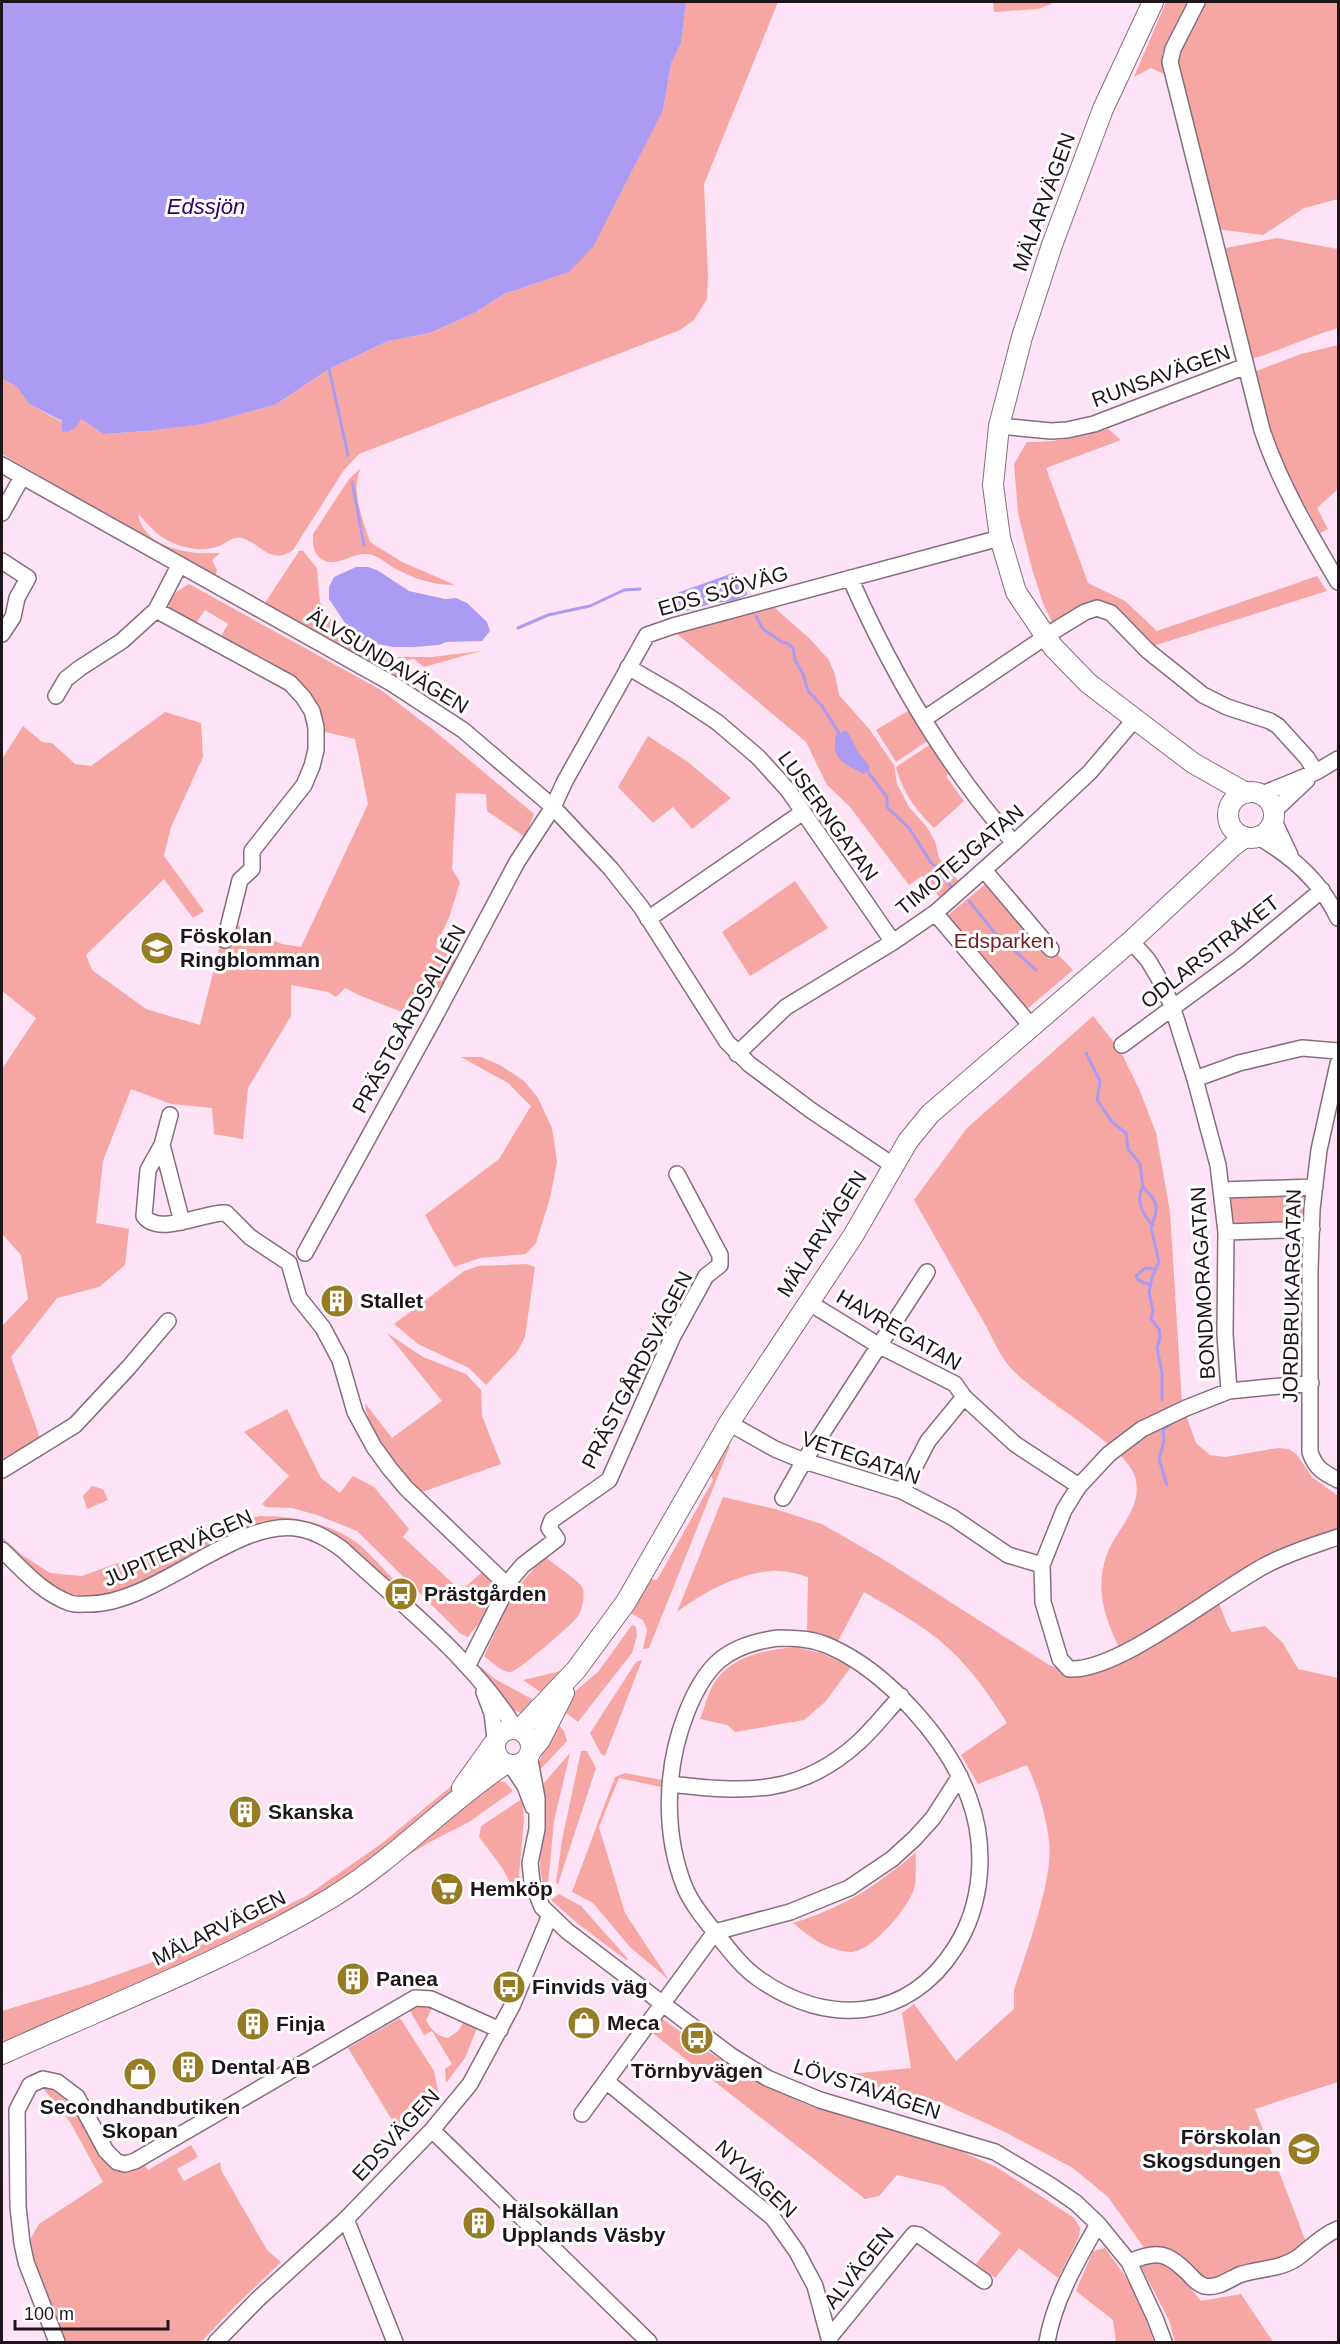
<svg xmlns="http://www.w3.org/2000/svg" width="1340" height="2344" viewBox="0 0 1340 2344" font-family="Arial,sans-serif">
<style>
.green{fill:#f7a7a3}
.water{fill:#ab9bf3}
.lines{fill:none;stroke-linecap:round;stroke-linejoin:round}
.stream{stroke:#ab9bf3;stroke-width:3}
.minor-casing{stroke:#866e7f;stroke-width:18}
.major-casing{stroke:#866e7f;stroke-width:22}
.minor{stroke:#fff;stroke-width:15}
.major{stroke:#fff;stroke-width:20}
.labels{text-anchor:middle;stroke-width:6;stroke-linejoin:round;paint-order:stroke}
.street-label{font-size:21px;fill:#1e151b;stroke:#fff}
.poi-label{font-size:21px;font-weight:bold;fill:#1e151b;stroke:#fff;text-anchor:start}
.park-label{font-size:21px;fill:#761b21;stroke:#fff}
.water-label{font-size:22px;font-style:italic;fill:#2f016d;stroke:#fff}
</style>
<rect width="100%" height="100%" fill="#fee2f6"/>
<path class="green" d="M686,2H778L704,184L708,276L707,299L694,320L680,330L359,454L344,470L293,550C270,566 262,544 242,538C231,536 226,544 216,547C197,553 173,546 158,534C151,529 145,520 138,514C144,549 191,555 220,553L212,560L217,570L215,578L2,454V379L16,386L29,404L62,422L81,419L103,434L148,431L203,424L275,405L329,369L388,341L430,333L476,312L504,294L569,272L663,110L671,64L681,43Z
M993,2H1056L1038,9L994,12Z
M1166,2H1188L1162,54L1164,74L1151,68L1134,77Z
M1201,2H1338V199L1304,208L1263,235L1216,229L1175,56Z
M1277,238L1338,249V328C1307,337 1278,352 1247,360L1222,250L1226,248Z
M1338,345V489L1317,508L1328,529L1320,533L1284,468L1251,373L1301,354Z
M1108,429L1121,440L1046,468L1088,583L1125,601L1157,631L1317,576L1327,591L1153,646L1111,607L1053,624L1044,606L1032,569L1018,513L1014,464L1027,442C1055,443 1081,436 1108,429Z
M361,468C350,489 363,520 370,542L402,562L455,585C433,585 415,579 396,569C386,564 378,554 367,554C353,553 338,566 325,561C314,557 312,545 313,534L349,479Z
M299,551H303L317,568L320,602L345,641L360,648L393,660L404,673L395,676L265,603Z
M189,584L381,690L432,729L534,814L525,837L487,811L486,794L456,793L452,869L460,882L449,918L435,947L457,960L441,989L425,981L407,1014L361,996L345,988L336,997L328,992L291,985V1016L248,1088L243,1139L214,1134L212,1108L171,1104L131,1089L103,1161L96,1223L129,1229L125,1265L99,1287L57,1298L11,1357L40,1438L2,1459V1326L28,1299L21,1255L2,1234V1069L36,1018L2,991V759L23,726L42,742L52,743L75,764L91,766L165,712L201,723L203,757L171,827L164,856L204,911L193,918L164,879L86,955L92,970L146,1009L200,1025L221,941L235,924L282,944L301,947L368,804L355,739L321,731L317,711L220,638L228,624L205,610L196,623L169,609C169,595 178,591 189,584Z
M767,601L810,639L829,660L835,675L839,695L870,730L894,765L897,784L909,807L927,827L935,841L939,858L961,884L942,900L922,876L909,885L850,807L827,785L806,742L677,634Z
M481,651L424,667L414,659L402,661L398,657H432Z
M913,708L932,738L896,762L876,730Z
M648,736L688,762L731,798L692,829L673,807L653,823L618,787Z
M934,742L953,770L946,776L964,801L934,828C915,809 903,793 896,767Z
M795,881L828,928L750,976L722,932Z
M988,882L1037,940L1039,949L1049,959L1057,954L1073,970L1027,1009L948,915Z
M1093,1016L1120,1050L1140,1091L1156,1133L1170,1212L1182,1404L1196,1443L1210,1455L1225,1457L1278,1448L1289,1449L1297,1455L1312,1477L1338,1496V1530L1120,1649C1105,1620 1095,1589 1106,1557C1115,1529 1144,1509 1135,1477C1127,1446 1035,1397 1009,1366C998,1353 991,1334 982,1319C959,1280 937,1240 914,1200L967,1128Z
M461,1057H481L500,1065L524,1081L538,1098L552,1128L557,1162L550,1198L536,1243L526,1254L480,1258L454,1267L425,1215L499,1159L531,1106L508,1083Z
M1226,1192L1309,1193L1307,1223L1232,1224Z
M527,1264L535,1267L525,1337L517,1352L486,1385L469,1368L418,1344L394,1324L464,1271L478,1266Z
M387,1333L423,1357L466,1374L481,1390L482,1416L501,1464L425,1491L418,1492C399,1473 367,1431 365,1403L392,1438L442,1401Z
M287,1409L321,1478L340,1493L353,1476L374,1487L409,1529L403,1537L461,1591L482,1572C485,1575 490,1580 492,1584C499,1602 478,1624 468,1637L461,1634L357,1531L317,1515L292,1508L266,1507L262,1504L289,1476L244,1432Z
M726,1446H730L649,1648L643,1649L647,1630L643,1620L630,1613L651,1579L657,1580L713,1480L711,1475Z
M92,1486L103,1489L108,1500L87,1509L83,1496Z
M723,1497L775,1509L822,1524L886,1561L1049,1665L1070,1673L1217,1601C1224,1611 1224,1622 1232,1632L1265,1626L1283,1643L1298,1669L1338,1678V2082L1255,2109L1306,2242L1292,2255L1208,2280L1145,2249L1108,2197L1073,2168L1001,2130L939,2102L829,2076L911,2068L902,2013L914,2004L956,2061L1014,2009V1990C1026,1952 1054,1878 1049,1841C1046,1815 1038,1788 1027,1765L978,1784L961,1755L1007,1723C990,1696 971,1668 946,1646C922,1624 892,1609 864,1592L837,1643L807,1632L808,1577C798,1574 782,1570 771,1571C738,1574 704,1592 677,1612Z
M260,1516C291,1516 323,1522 350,1538C364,1546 381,1567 394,1580L392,1586L301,1522L279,1520L262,1521L125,1589C61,1610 44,1580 2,1540V1537L22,1555L50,1573L82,1576L222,1525Z
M545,1556C553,1565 580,1580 583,1589C585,1596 582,1610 578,1616C574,1623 517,1672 511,1672C502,1673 491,1661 484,1656L515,1590Z
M632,1625L636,1627L637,1636L632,1653L578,1722L562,1710L572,1694L598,1672Z
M795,1647L821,1653L851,1667L825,1702L804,1720L735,1732L727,1725L700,1719C705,1707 708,1691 716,1680C734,1655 766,1650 795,1647Z
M642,1660L605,1756L601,1754L590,1733L636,1662Z
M481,1667L495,1679L539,1703L526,1715L511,1709L479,1671Z
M565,1670L545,1692L539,1691L523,1680Z
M556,1722L564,1731L567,1741L538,1772L537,1767Z
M581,1751H587L596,1768L558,1884L556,1883L562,1840Z
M480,1753L437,1810L386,1850L311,1901L260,1929L4,2042L2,2033V2011L91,1984L226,1936L306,1896L381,1844L449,1788Z
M570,1753L554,1821L548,1885L543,1889L540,1866L544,1783Z
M625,1773L667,1781L666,1788L619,1778L599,1827L625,1913L669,1980L630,1947L593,1903L572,1892L615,1777Z
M496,1781L505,1782L513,1791L469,1822L430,1842L389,1867Z
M522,1799L524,1819L519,1875L526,1896L518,1899L503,1869L479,1837L481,1826Z
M916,1852C915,1864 917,1878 914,1889C908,1908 871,1953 850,1952C826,1950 810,1937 793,1923C844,1907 875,1887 916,1852Z
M559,1894L581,1906L628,1959L626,1960L577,1923L551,1900Z
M415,2005H430L432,2008L426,2020C431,2030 437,2036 448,2038L458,2031L465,2020L477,2028L465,2058L446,2083L445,2069L452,2064L432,2031L424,2035L410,2011Z
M400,2018L434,2071L439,2095L407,2131L400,2133L348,2048Z
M661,2018L735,2070L807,2105L941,2142L998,2168L1074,2218L1080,2228L1079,2237L1058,2278L1019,2248L995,2278L976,2264L1001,2233L943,2186L897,2175L879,2196L865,2199L651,2032Z
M47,2086L79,2110L107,2161L143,2162L148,2170L191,2145L198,2157L177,2169L184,2181L220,2162L221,2170L267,2250L281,2262L232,2309L203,2340L199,2342H64L30,2254L28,2243L39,2224L103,2182L70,2122L43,2088Z
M1105,2248L1135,2290L1154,2342H1116L1113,2320L1076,2291L1093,2251Z
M1154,2257L1171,2265L1201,2301L1241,2294L1273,2342H1175L1169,2320L1138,2261Z"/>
<path class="water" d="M2,2H686L681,43L671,64L663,110L593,247L569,272L504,294L476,312L430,333L388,341L329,369L275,405L204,424L148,431L103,434L81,419L77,426L68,432L62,431V421L29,404L16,386L2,379Z
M356,567H368L377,570L409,591L445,599L456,598L467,603L487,622L490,631L482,641L446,642L439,645L413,647H393L363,641L351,632L329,599V587L334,577Z
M733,573L747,592V595L734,601L714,603L675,614L655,602L658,598H663Z
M846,730C851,736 852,741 856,748C860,756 867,760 870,769L864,774C845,764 830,760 836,735Z"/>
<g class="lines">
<path class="stream" d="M329,369L348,455
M352,482L364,545
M756,616L763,629L782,642L787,643L793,648L795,660L803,674L808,691L822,706L839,733
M518,628L548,615L590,606L624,590L640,589
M868,772L887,797V807L909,828L930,861L952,888
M969,901L995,933L1036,970
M1086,1053L1100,1081L1097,1100L1112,1122L1126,1133L1128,1149L1140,1164L1143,1187L1153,1198L1156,1205V1213L1151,1228L1159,1262L1152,1277L1149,1293L1153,1310L1151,1319L1159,1329L1160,1337L1157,1348L1162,1373V1400
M1143,1187C1135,1199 1143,1216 1153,1225
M1150,1285L1138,1280L1136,1276L1145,1268L1155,1269
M1167,1485L1159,1459L1164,1441L1163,1430L1169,1425"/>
<g class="minor-casing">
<path id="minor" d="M1197,2L1173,49L1170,62L1262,430C1280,484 1309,533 1338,582
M999,426L1051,431L1067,430L1094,424L1246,366
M2,465L391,683L463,730L553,807L611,869L641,907L727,1042L749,1064L812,1111L894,1166
M2,513L22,477
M2,561L28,578L17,598L13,617L2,634
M850,578C892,673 945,765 1014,843
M156,610L290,683L303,697L312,711L316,727V750L312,766L304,785L252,851V869L240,880L225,940
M628,667L676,695L717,722L758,757L788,790L893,942
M56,696L66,679L80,668L122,641L156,610L179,566
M924,719L1057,629L1085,612L1097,608L1111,613L1148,651L1203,695L1227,707L1270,721L1278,726L1307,758L1316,772
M1260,795L1316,772L1338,759
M1273,812L1307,780
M1273,819L1290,855
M1258,837C1292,856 1321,882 1338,918
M984,870L1051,949
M935,913L1032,1027
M648,919L803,812
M1131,941L1148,960L1164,987L1173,1009L1195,1079L1218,1165L1226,1232L1225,1334L1229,1391
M1122,1045L1239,959L1322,890
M737,1054L786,1007L893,942L935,913L1014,843L1090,772L1135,719
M1338,1064L1319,1150L1312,1209L1310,1270V1452C1315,1468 1324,1473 1338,1480
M1195,1079L1239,1063L1302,1048L1338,1051
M170,1115L162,1145L148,1170L144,1216C159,1237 206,1211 226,1213L250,1237L289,1263L299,1298L323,1328L340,1360L355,1412L374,1447L390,1469L406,1488L507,1585
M162,1145L182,1222
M1221,1190L1315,1187
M1226,1232L1312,1229
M305,1253L433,1020L517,862L553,807L565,781L647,635L673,626L1000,538
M808,1302L878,1345L955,1384L964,1397L1015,1444L1079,1486
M1311,1383L1229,1391L1186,1408L1142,1429L1109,1454L1079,1486L1064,1510L1042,1565L1043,1602L1060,1659L1069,1669C1119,1672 1218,1590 1266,1565C1288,1553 1315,1545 1338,1537
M729,1423L775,1449L804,1461L902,1491L952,1517L1008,1555L1042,1565
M2,1470L75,1425L129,1367L168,1321
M902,1491L928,1441L964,1397
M783,1498L804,1461L927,1272
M2,1550C23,1570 42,1593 70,1603C75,1605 82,1604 88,1604C156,1605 238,1515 301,1529C317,1532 329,1540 342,1549C403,1606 471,1657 516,1729
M778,1638C797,1638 814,1639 831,1647C887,1672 948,1740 969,1798C987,1846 983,1905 955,1948C908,2022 827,2027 759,1979C743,1968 730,1951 718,1936C706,1921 693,1906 685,1888C663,1834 665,1768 686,1714C705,1665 726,1645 778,1638Z
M468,1665L512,1578L523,1565L557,1539L549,1528L552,1520L609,1480L672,1338L706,1276L720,1265V1255L677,1174
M484,1692L492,1713L495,1739
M529,1755L537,1798V1829L530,1863L532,1882L542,1907L567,1931L730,2055L767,2078L820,2100L995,2152L1050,2185L1076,2203L1098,2224L1129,2262L1155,2318L1164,2342
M511,1765L525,1786L533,1807
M670,1784C746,1793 801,1796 860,1741C875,1727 887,1711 901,1696
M606,2081L773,2218L797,2252L815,2286L830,2342
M582,2114L715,1932L790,1912L849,1888L892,1859L915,1838L933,1818L960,1776
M432,2130L649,2342
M346,2219L395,2342
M1129,2262C1158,2249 1168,2253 1190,2275C1193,2279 1199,2284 1204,2286C1217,2289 1228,2280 1239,2275C1258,2268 1280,2270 1297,2258C1311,2248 1322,2235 1338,2229
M829,2338L914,2234L919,2235L984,2281
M57,2342L26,2262L22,2243L18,2207L17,2110L30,2085L43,2079L57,2082L77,2097L106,2151L117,2162L125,2164L135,2161L415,1998L431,1999L500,2030
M216,2342L258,2299L346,2219L432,2130L470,2084L512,2006L550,1915
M1047,2342C1054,2300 1077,2261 1098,2224"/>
</g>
<g class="major-casing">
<path id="major" d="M1153,2L1103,109L1052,245L1022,337L999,426L993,485L1000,538L1016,592L1053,647L1088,683L1135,719L1193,763L1246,793
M1228 815a23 23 0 1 1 46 0a23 23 0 1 1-46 0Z
M495 1747a18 18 0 1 1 36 0a18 18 0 1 1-36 0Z
M519,1730L576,1670L626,1602L729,1423L853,1236L908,1141L930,1114L1131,941L1233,846L1245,837
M531,1751L540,1740L564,1693
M462,1788L494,1743
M2,2054C112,2004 227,1960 331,1898C394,1860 444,1805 505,1764"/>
</g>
<use href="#minor" class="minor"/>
<use href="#major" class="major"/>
</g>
<defs>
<g id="school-disc" transform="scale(1.725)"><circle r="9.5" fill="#987c25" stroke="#fff"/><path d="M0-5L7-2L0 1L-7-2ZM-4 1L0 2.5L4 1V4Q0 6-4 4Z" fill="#fff"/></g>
<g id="building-disc" transform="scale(1.725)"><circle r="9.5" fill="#987c25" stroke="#fff"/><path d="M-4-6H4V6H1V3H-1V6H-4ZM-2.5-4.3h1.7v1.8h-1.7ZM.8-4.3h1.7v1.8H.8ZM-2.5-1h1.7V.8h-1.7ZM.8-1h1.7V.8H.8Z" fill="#fff"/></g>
<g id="bus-disc" transform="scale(1.725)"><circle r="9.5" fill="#987c25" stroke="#fff"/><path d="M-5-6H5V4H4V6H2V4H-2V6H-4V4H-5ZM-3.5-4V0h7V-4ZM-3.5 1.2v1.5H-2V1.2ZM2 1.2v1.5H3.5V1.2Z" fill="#fff"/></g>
<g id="supermarket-disc" transform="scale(1.725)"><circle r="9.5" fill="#987c25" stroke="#fff"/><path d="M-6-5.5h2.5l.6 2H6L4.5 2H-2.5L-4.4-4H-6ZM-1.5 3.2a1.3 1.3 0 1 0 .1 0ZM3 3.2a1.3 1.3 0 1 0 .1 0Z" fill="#fff"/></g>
<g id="shop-disc" transform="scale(1.725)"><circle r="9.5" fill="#987c25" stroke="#fff"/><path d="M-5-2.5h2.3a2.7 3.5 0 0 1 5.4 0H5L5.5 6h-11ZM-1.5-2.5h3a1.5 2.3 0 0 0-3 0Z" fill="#fff"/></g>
</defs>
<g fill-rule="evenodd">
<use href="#school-disc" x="157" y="948"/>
<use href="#building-disc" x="337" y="1301"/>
<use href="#bus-disc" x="401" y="1594"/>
<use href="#building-disc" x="245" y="1812"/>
<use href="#supermarket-disc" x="447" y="1889"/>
<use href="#building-disc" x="353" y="1979"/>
<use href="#bus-disc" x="509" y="1987"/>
<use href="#shop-disc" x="584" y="2023"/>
<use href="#building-disc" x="253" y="2024"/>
<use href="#bus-disc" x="697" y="2038"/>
<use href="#building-disc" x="188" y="2067"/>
<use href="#shop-disc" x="140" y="2074"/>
<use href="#school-disc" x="1304" y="2149"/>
<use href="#building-disc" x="479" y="2223"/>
</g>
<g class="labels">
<g class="street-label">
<text transform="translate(1044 202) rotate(-70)" y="7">MÄLARVÄGEN</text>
<text transform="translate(1161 376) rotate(-20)" y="7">RUNSAVÄGEN</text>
<text transform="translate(723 591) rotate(-16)" y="7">EDS SJÖVÄG</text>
<text transform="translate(388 661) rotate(31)" y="7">ÄLVSUNDAVÄGEN</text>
<text transform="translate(828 816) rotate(54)" y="7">LUSERNGATAN</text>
<text transform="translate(960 860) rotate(-40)" y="7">TIMOTEJGATAN</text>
<text transform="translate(1210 952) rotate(-38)" y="7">ODLARSTRÅKET</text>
<text transform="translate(409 1019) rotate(-61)" y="7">PRÄSTGÅRDSALLÉN</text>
<text transform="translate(822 1234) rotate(-57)" y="7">MÄLARVÄGEN</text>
<text transform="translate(1203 1283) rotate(-93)" y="7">BONDMORAGATAN</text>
<text transform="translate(1292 1296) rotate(-89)" y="7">JORDBRUKARGATAN</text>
<text transform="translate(899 1330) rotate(30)" y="7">HAVREGATAN</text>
<text transform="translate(637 1370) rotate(-63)" y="7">PRÄSTGÅRDSVÄGEN</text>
<text transform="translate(861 1458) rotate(19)" y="7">VETEGATAN</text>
<text transform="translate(178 1548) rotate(-24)" y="7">JUPITERVÄGEN</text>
<text transform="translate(219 1928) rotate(-26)" y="7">MÄLARVÄGEN</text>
<text transform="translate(867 2089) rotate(18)" y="7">LÖVSTAVÄGEN</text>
<text transform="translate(396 2135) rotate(-47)" y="7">EDSVÄGEN</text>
<text transform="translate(756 2179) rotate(43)" y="7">NYVÄGEN</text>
<text transform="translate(859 2268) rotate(-51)" y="7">ALVÄGEN</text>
</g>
<g class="poi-label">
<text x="180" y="943">Föskolan<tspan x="180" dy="24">Ringblomman</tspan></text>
<text x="360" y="1308">Stallet</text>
<text x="424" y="1601">Prästgården</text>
<text x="268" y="1819">Skanska</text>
<text x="470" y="1896">Hemköp</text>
<text x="376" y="1986">Panea</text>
<text x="532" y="1994">Finvids väg</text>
<text x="607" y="2030">Meca</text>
<text x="276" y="2031">Finja</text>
<text x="211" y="2074">Dental AB</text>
<text x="697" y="2078" text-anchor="middle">Törnbyvägen</text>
<text x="140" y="2114" text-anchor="middle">Secondhandbutiken<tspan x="140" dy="24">Skopan</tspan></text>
<text x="1281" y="2144" text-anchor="end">Förskolan<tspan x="1281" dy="24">Skogsdungen</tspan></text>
<text x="502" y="2218">Hälsokällan<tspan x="502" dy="24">Upplands Väsby</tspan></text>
</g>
<g class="park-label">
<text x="1004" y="948">Edsparken</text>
</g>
<g class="water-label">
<text x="206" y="214">Edssjön</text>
</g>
</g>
<rect width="1340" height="2344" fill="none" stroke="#1e151b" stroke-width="6"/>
<path d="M15 2320v9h153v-9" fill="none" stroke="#1e151b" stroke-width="3"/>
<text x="24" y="2320" font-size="18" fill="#1e151b" stroke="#ffffff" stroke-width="4.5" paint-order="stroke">100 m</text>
</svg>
